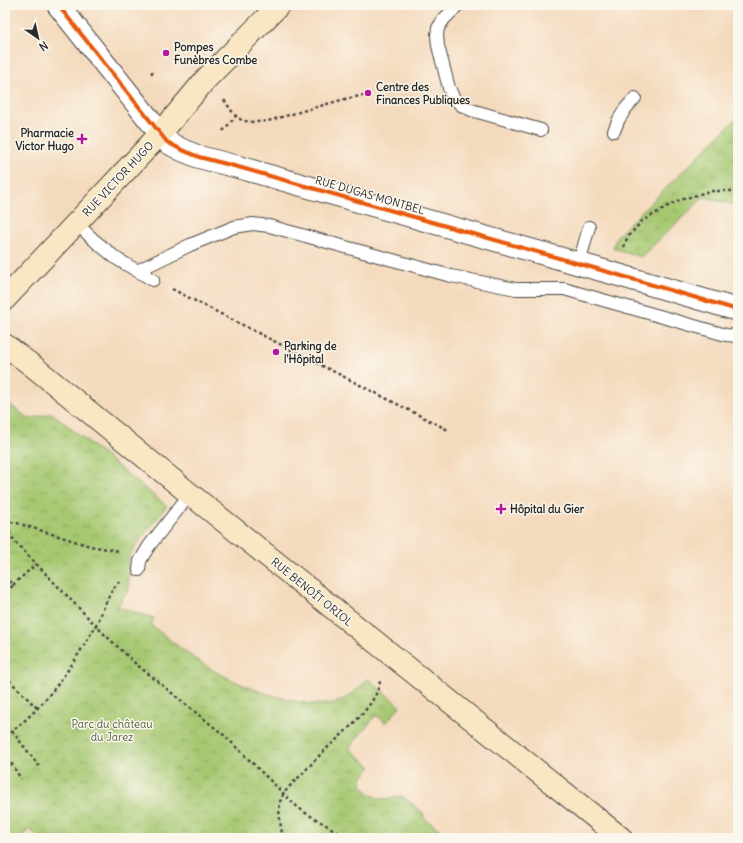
<svg xmlns="http://www.w3.org/2000/svg" width="743" height="843" viewBox="0 0 743 843" font-family="Delius,sans-serif">
<style>
.park{fill:url(#park-crowns);stroke:#687a4e}
.lines{fill:none;stroke-linecap:round;stroke-linejoin:round}
.lane-casing{stroke:#494541;stroke-width:14}
.street-casing{stroke:#494541;stroke-width:24}
.secondary-casing{stroke:#494541;stroke-width:24}
.path{stroke:#494541;stroke-width:2.5;stroke-dasharray:3 3;stroke-linecap:butt}
.lane{stroke:#fff;stroke-width:12}
.street{stroke:#fff;stroke-width:22}
.secondary{stroke:#f9e7c3;stroke-width:22}
.cycleway-casing{stroke:#fbf7ec;stroke-width:6}
.cycleway{stroke:#e8590c;stroke-width:4}
.poi-dot{fill:#b5179e;stroke:#fbf7ec;stroke-width:1.5}
.labels{text-anchor:middle;stroke-width:3;stroke-linejoin:round;paint-order:stroke}
.poi-label{font-size:11px;font-weight:bold;fill:#2b2b2b;stroke:#fbf7ec;text-anchor:start}
.street-label{font-size:11px;fill:#2b2b2b;stroke:#fbf7ec}
.park-label{font-size:11px;fill:#505a40;stroke:#fbf7ec}
</style>
<defs>
<pattern id="park-crowns" width="20" height="18" patternUnits="userSpaceOnUse"><rect width="20" height="18" fill="#a6c871"/><path d="M2 6a3 3 0 1 1 6 0M12 15a3 3 0 1 1 6 0" fill="none" stroke="#87a35d"/></pattern>
</defs>
<rect width="100%" height="100%" fill="#fbf7ec"/>
<filter id="ink" filterUnits="userSpaceOnUse"><feTurbulence type="fractalNoise" baseFrequency=".025" numOctaves="2"/><feDisplacementMap in="SourceGraphic" scale="8" xChannelSelector="R" yChannelSelector="G"/><feConvolveMatrix kernelMatrix="1 2 1 2 8 2 1 2 1" color-interpolation-filters="sRGB"/></filter>
<filter id="wash" filterUnits="userSpaceOnUse"><feTurbulence type="fractalNoise" baseFrequency=".012" numOctaves="4" result="noise"/><feDisplacementMap in="SourceGraphic" scale="16" xChannelSelector="R" yChannelSelector="G"/><feGaussianBlur stdDeviation="0.9" result="paint"/><feColorMatrix in="noise" values="0 0 0 0 0 0 0 0 0 0 0 0 0 0 0 0 0 1.4 0 .05"/><feComposite in="paint" operator="in"/></filter>
<g filter="url(#wash)">
<rect width="100%" height="100%" fill="#f4dabd"/>
<path class="park" d="M738,117V206L704,197L641,257L613,248L617,236Z
M5,401L29,419L52,413L167,506L136,545L128,558L129,591L124,595L118,607L154,618L151,625C176,645 203,667 232,680C251,689 270,695 290,700C304,703 319,706 333,703C347,700 358,689 368,679L400,706L386,723L376,715L349,748L371,767C369,770 365,774 363,777C358,788 373,797 382,799C389,799 396,797 402,796L424,814L423,817L450,838H39L30,829L21,838H5Z"/>
</g>
<g filter="url(#ink)">
<g class="lines">
<g class="lane-casing">
<path id="lane" d="M458,5L444,19L438,28L437,35L438,46L449,88L453,97L461,105L471,110L541,130
M614,131L619,119L626,108L635,98
M76,223L95,241L117,259L153,280
M579,263L589,227
M137,271L190,245L234,227L253,224L269,226L451,276L516,289H564L726,335L738,336
M139,570L140,561L149,546L190,494"/>
</g>
<g class="street-casing">
<path id="street" d="M58,5L167,142L182,150L199,157L238,167L615,274L738,310"/>
</g>
<g class="secondary-casing">
<path id="secondary" d="M5,299L161,133L205,80L279,5
M5,345L34,367L190,494L621,838"/>
</g>
<path class="path" d="M152,71V75
M224,100C228,105 231,111 236,116C244,124 257,122 268,121L341,100L364,95
M223,131L236,116
M624,247L627,238L642,221L677,201L710,191H738
M172,289L448,430
M5,521L11,536L15,542L103,633L136,664L225,736L294,804L304,812L348,838
M5,521L17,523L90,546L119,551
M5,577L13,585L10,589
M13,585L36,564
M5,676L37,708
M12,731L39,766
M5,736C45,709 73,665 97,623C104,609 108,592 120,581
M5,753L21,779
M283,838C281,828 277,808 281,799C284,791 292,784 298,778C307,769 315,760 324,751C342,734 377,706 380,681"/>
<use href="#lane" class="lane"/>
<use href="#street" class="street"/>
<use href="#secondary" class="secondary"/>
<g class="cycleway-casing">
<path id="cycleway" d="M58,5L167,142L182,150L199,157L238,167L615,274L738,310"/>
</g>
<use href="#cycleway" class="cycleway"/>
</g>
</g>
<g class="poi-dot">
<circle cx="166" cy="53" r="4"/>
<circle cx="368" cy="93" r="4"/>
<path d="M80 133h4v4h4v4h-4v4h-4v-4h-4v-4h4z"/>
<circle cx="276" cy="352" r="4"/>
<path d="M499 503h4v4h4v4h-4v4h-4v-4h-4v-4h4z"/>
</g>
<g class="labels">
<g class="poi-label">
<text x="174" y="51">Pompes<tspan x="174" dy="13">Funèbres Combe</tspan></text>
<text x="376" y="91">Centre des<tspan x="376" dy="13">Finances Publiques</tspan></text>
<text x="74" y="137" text-anchor="end">Pharmacie<tspan x="74" dy="13">Victor Hugo</tspan></text>
<text x="284" y="350">Parking de<tspan x="284" dy="13">l'Hôpital</tspan></text>
<text x="510" y="513">Hôpital du Gier</text>
</g>
<g class="street-label">
<text transform="translate(118 179) rotate(-47)" y="4">RUE VICTOR HUGO</text>
<text transform="translate(370 195) rotate(16)" y="4">RUE DUGAS MONTBEL</text>
<text transform="translate(312 592) rotate(39)" y="4">RUE BENOÎT ORIOL</text>
</g>
<g class="park-label">
<text x="112" y="728">Parc du château<tspan x="112" dy="13">du Jarez</tspan></text>
</g>
</g>
<rect width="743" height="843" fill="none" stroke="#fbf7ec" stroke-width="20"/>
<g transform="translate(38 38) rotate(146)" stroke="#fbf7ec" stroke-width="3" paint-order="stroke">
<path d="M0-3L7 15L0 10L-7 15Z" fill="#2b2b2b"/>
<text y="-6" font-size="11" font-weight="bold" text-anchor="middle" fill="#2b2b2b">N</text>
</g>
</svg>
